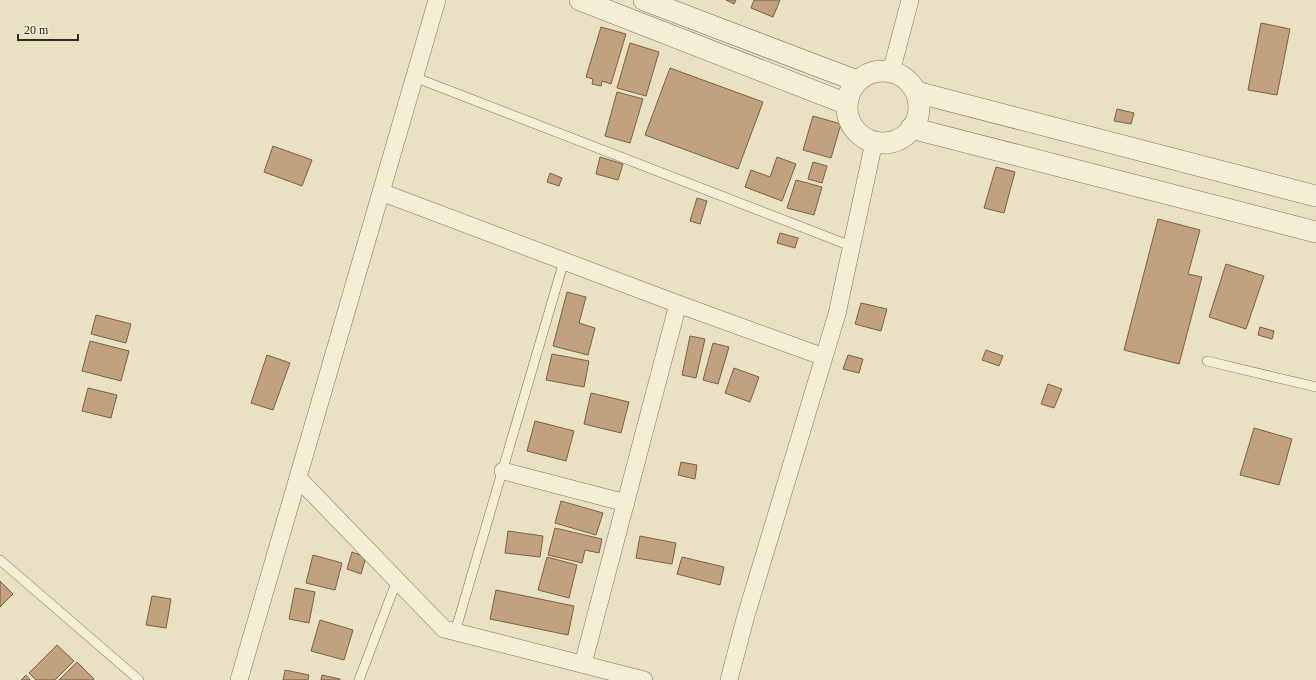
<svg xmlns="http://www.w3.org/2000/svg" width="1316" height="680" viewBox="0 0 1316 680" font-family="Georgia,serif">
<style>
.building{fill:#c2a27e;stroke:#7c6145}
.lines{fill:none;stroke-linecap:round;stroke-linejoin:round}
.service-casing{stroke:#80735c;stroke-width:10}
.minor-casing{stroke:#80735c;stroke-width:18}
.tertiary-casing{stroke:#80735c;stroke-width:22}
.service{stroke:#f4eed5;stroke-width:9}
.minor{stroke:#f4eed5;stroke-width:17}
.tertiary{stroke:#f4eed5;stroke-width:21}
</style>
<rect width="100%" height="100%" fill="#e8e1c3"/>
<path class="building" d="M726,0H736L734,4Z
M754,0H780L773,17L751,8Z
M1261,23L1290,29L1277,95L1248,90Z
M601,27L626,34L611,84L602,81L601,86L592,84L593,79L586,77Z
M630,43L659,52L646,96L617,88Z
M670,68L763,102L738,169L645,135Z
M617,92L643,99L630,143L605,136Z
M1117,109L1134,113L1131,124L1114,121Z
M813,116L841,124L831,158L803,150Z
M273,146L312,160L302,186L264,172Z
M600,157L623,164L618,180L596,174Z
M777,157L796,164L782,201L745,187L751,170L770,177Z
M813,162L827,166L822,183L808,179Z
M996,167L1015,172L1004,213L984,208Z
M550,173L562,178L559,186L547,182Z
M796,180L822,187L814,215L787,208Z
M697,198L707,201L700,224L690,221Z
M1158,219L1200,230L1188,274L1202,277L1179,364L1124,350Z
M780,233L798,238L795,248L777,243Z
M1226,264L1264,276L1246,329L1209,317Z
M567,292L586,297L579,323L595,328L588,355L553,346Z
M861,303L887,309L881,331L855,324Z
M96,315L131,324L126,343L91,334Z
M1260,327L1274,331L1272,339L1258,335Z
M690,336L705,339L696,378L682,375Z
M90,341L129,351L121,381L82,371Z
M713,343L729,347L718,384L703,380Z
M986,350L1003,356L999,366L982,360Z
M552,354L589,361L584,387L546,380Z
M267,355L290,363L273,410L251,403Z
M848,355L863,359L859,373L843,369Z
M734,368L759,377L750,402L725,393Z
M1048,384L1062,389L1054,408L1041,404Z
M88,388L117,395L111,418L82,411Z
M591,393L629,402L621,433L584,424Z
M535,421L574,431L566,461L527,451Z
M1254,428L1292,439L1279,485L1240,475Z
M681,462L697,465L695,479L678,475Z
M561,501L603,513L596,535L555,523Z
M555,528L602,539L599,553L585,550L582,563L548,555Z
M508,531L543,536L540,557L505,553Z
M640,536L676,543L672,564L636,558Z
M352,552L366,557L361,574L347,569Z
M313,555L342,563L335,590L306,583Z
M547,557L577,565L569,598L538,590Z
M682,557L724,567L720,585L677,574Z
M0,581L13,594L0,607Z
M295,588L315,592L309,623L289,619Z
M496,590L574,606L568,635L490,619Z
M152,596L171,599L166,628L146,625Z
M320,620L353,630L344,660L311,651Z
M57,645L74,661L55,680H36L29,673Z
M77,662L94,679L93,680H59Z
M285,670L309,675L308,680H283Z
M26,675L30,680H21Z
M322,675L340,679V680H321Z"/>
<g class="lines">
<g class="service-casing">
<path id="service" d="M414,77L851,246
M1207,361L1316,387
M0,560L139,680
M455,632L564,261
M359,680L397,580"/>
</g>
<g class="minor-casing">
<path id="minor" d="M891,72L910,0
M381,192L678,304L824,357
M503,471L626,503
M298,478L444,629L644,680
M583,664L678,304
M239,680L437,0
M729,680L745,619L837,314L874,142"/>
</g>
<g class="tertiary-casing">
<path id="tertiary" d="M580,0L847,104
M644,0L857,81
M847 107a36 36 0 1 1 72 0a36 36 0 1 1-72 0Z
M916,92L1316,196
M911,128L1316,232"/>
</g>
<use href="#service" class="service"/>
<use href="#minor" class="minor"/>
<use href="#tertiary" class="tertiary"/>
</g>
<path d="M18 34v6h60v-6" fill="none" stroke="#322a1e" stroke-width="2"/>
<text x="24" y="34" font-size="12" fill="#322a1e" stroke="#f0ebd2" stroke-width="3" paint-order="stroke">20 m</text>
</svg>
